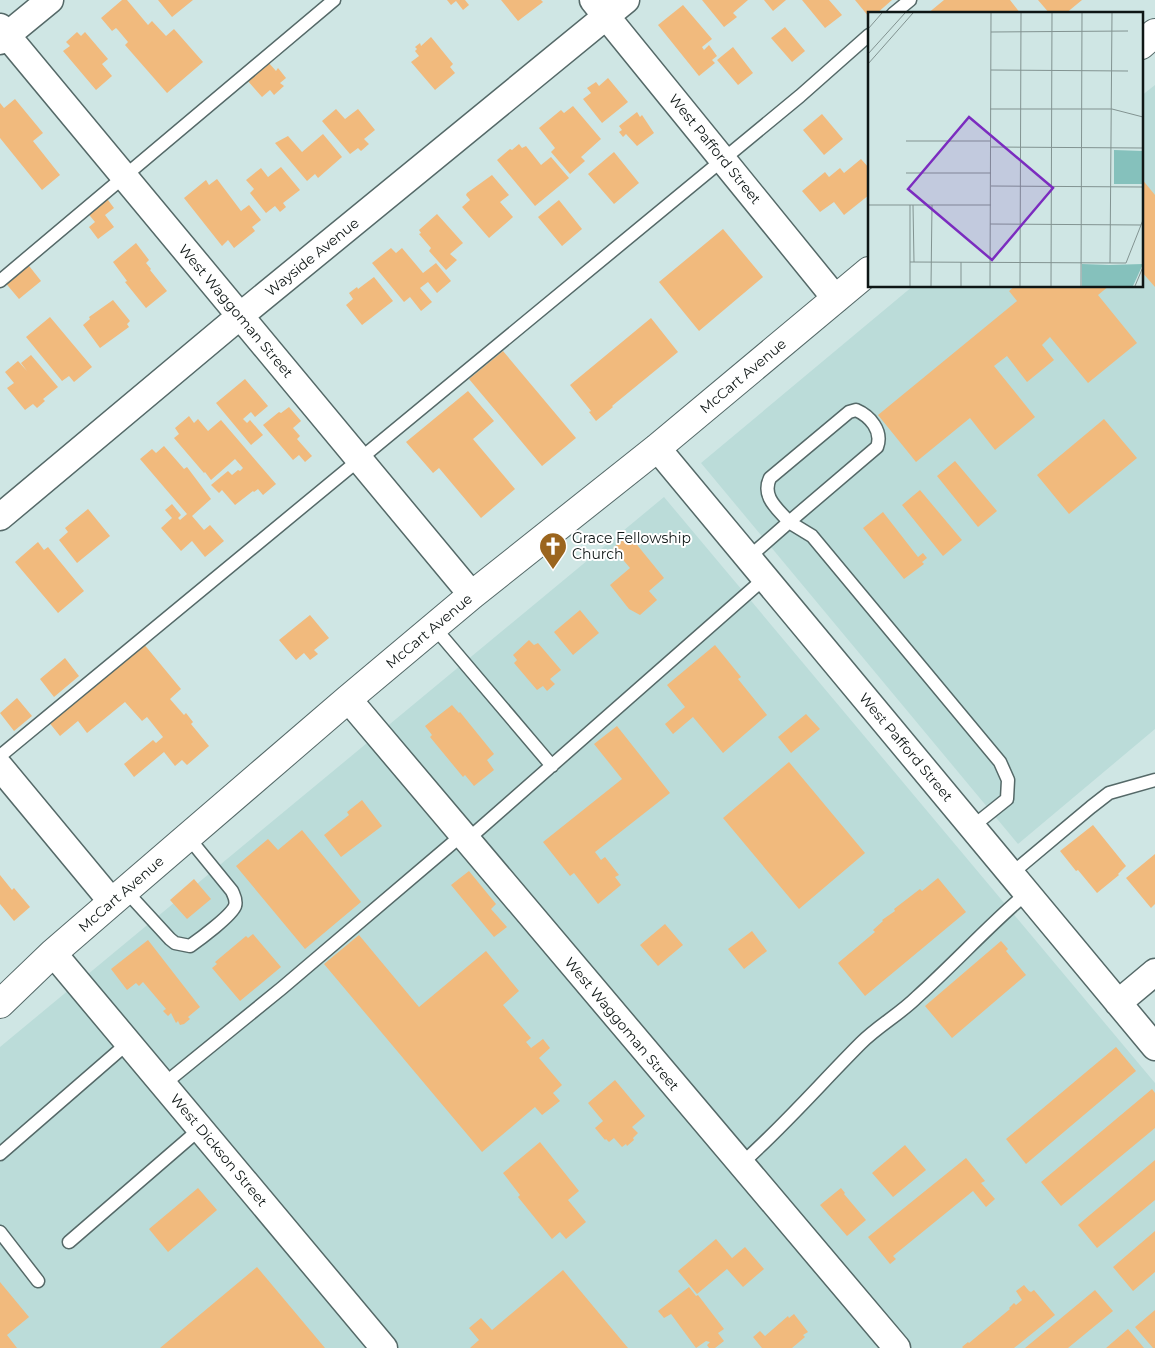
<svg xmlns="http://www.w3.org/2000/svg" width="1155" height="1348" viewBox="0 0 1155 1348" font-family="Montserrat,sans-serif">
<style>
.built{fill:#bbdcd9}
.building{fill:#f1ba7d}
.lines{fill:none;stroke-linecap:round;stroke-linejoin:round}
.service-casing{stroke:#556968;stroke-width:15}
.minor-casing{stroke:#556968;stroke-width:29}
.secondary-casing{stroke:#556968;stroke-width:30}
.service{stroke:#fff;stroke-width:12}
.minor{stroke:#fff;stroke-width:26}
.secondary{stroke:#fff;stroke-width:28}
.labels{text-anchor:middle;stroke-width:4;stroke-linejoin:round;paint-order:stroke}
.street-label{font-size:14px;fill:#0e1615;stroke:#fff}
.poi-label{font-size:14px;fill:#0e1615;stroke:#fff;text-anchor:start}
.inset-road{fill:none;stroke:#829391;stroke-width:1}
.view{fill:#7b2cbf;fill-opacity:0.15;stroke:#7b2cbf;stroke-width:2.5}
.inset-edge{fill:none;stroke:#0e1615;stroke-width:2.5}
</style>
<rect width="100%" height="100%" fill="#cfe6e4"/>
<path class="built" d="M1155,85V729L1018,844L701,463L913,286H1141V96Z
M664,497L1155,1083V1348H0V1047Z"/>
<path class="building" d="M122,0H127L148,25L152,21L166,36L174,29L203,62L167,93L125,45L128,42L118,30L116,28L112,31L101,18Z
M158,0H193L172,17Z
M447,0H465L469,5L463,10L456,1L451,5Z
M501,0H541L543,2L518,21Z
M702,0H748L733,13L737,17L724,27Z
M764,0H786L773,11Z
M802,0H829L842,15L825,28Z
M855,0H892L876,14H869V17Z
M944,0H1010L1021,14H927Z
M1038,0H1082L1065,14H1050Z
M683,5L712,39L702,47L704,50L709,45L717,56L712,60L715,63L699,76L658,25Z
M785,27L805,51L792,62L771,38Z
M77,32L81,36L85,32L108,59L102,64L112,76L96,90L63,51L70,46L66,42Z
M431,37L453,64L450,67L455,73L435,90L411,62L419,56L415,51L417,49L415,47L420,43L421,46Z
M733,47L753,73L738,85L717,60Z
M268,62L276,71L278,68L286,78L280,83L284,86L274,95L270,90L262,97L247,80Z
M608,78L628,102L602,123L583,99L591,93L587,88L596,82L599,86Z
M15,99L43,133L33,141L60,175L42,190L0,138V103L4,108Z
M573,106L601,139L581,157L585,161L570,174L551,152L555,148L539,128L561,110L564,113Z
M336,109L345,119L358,109L375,130L364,139L369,144L361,151L358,148L350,154L322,121Z
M637,112L640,117L642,115L654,133L637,146L626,134L623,137L619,132L622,130L619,126Z
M822,114L843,139L824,155L803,130Z
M323,134L342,157L318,178L315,174L307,181L275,143L288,136L302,152Z
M519,144L522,148L526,146L541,165L551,157L569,178L535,206L497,160L510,149L512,150Z
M614,152L639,183L614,204L588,174Z
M861,159L869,168V195L844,215L834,202L820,212L802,191L825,172L829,177L840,168L844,173Z
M281,167L300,190L283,203L286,207L280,212L275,206L266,213L250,193L254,189L246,180L261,168L268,177Z
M492,175L509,195L500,202L513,217L489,238L462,207L470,200L466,195L467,193Z
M1141,178L1155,195V287L1141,271Z
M217,179L241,211L249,205L261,220L252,227L255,231L234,248L228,240L222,246L184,198L206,180L209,185Z
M105,196L114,208L105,215L114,227L98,239L89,227L95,222L86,211Z
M559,200L582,229L562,246L538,217Z
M437,214L463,243L450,254L457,260L446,270L429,251L431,248L419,234L421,233L419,230Z
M723,229L763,277L699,331L659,282Z
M136,243L149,260L146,263L151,269L150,270L167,291L146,308L125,282L127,281L113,262Z
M391,248L396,253L402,248L423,273L436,263L451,281L437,293L428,282L420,288L432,302L421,311L410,297L404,302L372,263Z
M26,262L41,281L19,299L3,280Z
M374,277L393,301L362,325L346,305L353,299L349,293L357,287L358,289Z
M1015,286H1109L1098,295L1137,343L1088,383L1050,337L1042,345L1054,360L1027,382L1007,356L994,366L1035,417L995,450L970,418L916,462L878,415L1017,301L1009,291Z
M113,300L130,321L127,324L129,327L100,348L83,325L90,319L89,317Z
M50,317L92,367L74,382L69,376L62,381L26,337Z
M651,318L678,352L612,406L613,407L596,421L589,412L591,411L570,385Z
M503,351L576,438L542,466L469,379Z
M31,355L58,387L43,399L45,401L37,408L33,404L25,410L7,388L14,383L5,372L18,361L27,371L21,363Z
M245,379L268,406L255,417L251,412L243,419L247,423L250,420L263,435L251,445L216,403Z
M468,391L494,421L473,439L515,489L481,518L439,468L433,473L406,442Z
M289,407L301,421L293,428L300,436L297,439L312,456L305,462L299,455L293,460L263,425L279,412L281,413Z
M189,416L194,423L198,419L208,431L221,420L276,484L263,495L258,489L254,492L253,491L235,505L222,490L219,493L211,485L228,471L232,475L238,470L240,471L243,468L235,459L211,480L205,472L204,473L174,438L179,434L175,428Z
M1104,419L1137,458L1069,514L1037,475Z
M164,446L184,469L187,467L211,499L192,516L204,530L210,525L224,541L205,557L192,541L181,551L161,528L172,518L165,510L172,504L181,515L178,518L180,520L187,514L140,459L152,449L156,453Z
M955,461L997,511L978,527L937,476Z
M920,490L962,540L943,556L902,505Z
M88,509L110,536L77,563L59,540L68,532L65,528Z
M883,512L918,557L923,553L927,558L922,562L924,564L904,579L863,528Z
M629,535L664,578L649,591L657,600L640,615L629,609L610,585L630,568L613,548Z
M38,542L44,550L48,547L84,591L58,613L15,562Z
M580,610L599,633L573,655L554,632Z
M310,615L329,638L314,650L318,654L310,660L304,653L296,660L279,640Z
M529,640L534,645L538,643L561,670L550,679L555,684L547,691L543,686L537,690L514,663L517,660L513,655Z
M143,643L181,689L170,699L184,715L186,713L193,722L191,724L209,746L187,765L182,760L175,766L164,752L134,777L124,764L153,740L156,743L163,737L147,717L142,721L125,702L87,733L78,721L60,736L48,721Z
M715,645L741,677L738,679L767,715L723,753L693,717L673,734L665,724L685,707L667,685Z
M65,658L79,676L54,697L40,679Z
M17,698L32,716L14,731L0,713Z
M452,705L459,713L460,712L494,754L487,760L494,770L474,786L465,775L463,777L430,737L432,735L425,726Z
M806,714L820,729L791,753L778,737Z
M617,726L670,793L595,852L601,860L605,857L619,875L615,877L621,885L598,904L574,873L570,876L543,842L622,779L594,744Z
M789,762L865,853L799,909L723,818Z
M362,800L382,826L341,857L324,835L349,815L347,812Z
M1093,825L1126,866L1118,874L1119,875L1097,893L1078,870L1076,871L1060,851Z
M302,830L361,902L305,949L236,866L268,839L278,850Z
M1155,854V904L1151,908L1126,878Z
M469,871L496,904L491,909L507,927L494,937L451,885Z
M0,875L12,890L14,888L30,907L14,921L0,904Z
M938,878L966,912L865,996L838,963L875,932L873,930L883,921L882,920L895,911L894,909L920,889L922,891Z
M194,879L211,899L187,919L170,900Z
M665,924L683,945L658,966L640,945Z
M752,931L767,951L744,969L728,949Z
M253,934L281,967L240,1001L212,968L217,964L215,962L246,936L248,938Z
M359,935L419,1007L486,951L519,991L503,1005L531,1038L526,1042L531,1048L543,1039L550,1048L539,1058L562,1085L553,1093L560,1101L542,1115L535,1107L482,1152L324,964Z
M148,940L200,1007L188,1017L190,1019L184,1024L180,1025L178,1021L176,1023L171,1013L168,1016L163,1011L166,1009L143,982L139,986L136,983L127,990L111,969Z
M1001,941L1008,949L1006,951L1026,975L952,1038L925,1006Z
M1116,1047L1136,1071L1026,1164L1006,1139Z
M615,1080L645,1116L632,1127L638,1133L633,1138L634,1140L627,1146L626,1144L622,1147L614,1138L609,1142L606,1139L605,1140L595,1128L603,1121L588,1103Z
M1152,1089L1155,1093V1128L1061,1206L1041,1182Z
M540,1142L579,1191L568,1200L586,1222L566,1239L560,1232L552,1239L518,1197L520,1195L503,1173Z
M905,1145L926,1170L893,1197L872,1173Z
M966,1158L985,1181L981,1183L995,1199L986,1207L973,1191L893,1256L896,1259L890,1264L868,1237Z
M1155,1160V1200L1097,1248L1078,1225Z
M198,1188L217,1210L168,1252L149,1229Z
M841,1188L845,1193L844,1194L866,1220L847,1236L820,1205Z
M1155,1231V1272L1133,1291L1113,1267Z
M716,1239L732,1258L745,1247L764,1269L743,1287L727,1269L697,1294L678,1271Z
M257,1267L325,1348H160Z
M563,1270L628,1348H470L479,1340L469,1328L481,1318L492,1330Z
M0,1282L29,1317L7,1335L17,1348H0Z
M1024,1285L1029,1291L1031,1292L1034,1290L1055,1315L1014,1348H963L962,1347L968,1342L969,1343L1010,1309L1009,1308L1014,1303L1016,1305L1022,1300L1016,1291Z
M689,1287L696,1296L698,1295L724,1329L718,1333L724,1341L715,1348H709L707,1345L710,1342L706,1341L696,1348L671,1314L664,1318L658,1311Z
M1095,1290L1113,1311L1068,1348H1025Z
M1155,1310V1348H1153L1135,1327Z
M794,1314L808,1332L803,1335L805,1337L792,1348H762L753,1337L760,1331L765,1336L788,1316L789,1318Z
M1128,1329L1144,1348H1106Z"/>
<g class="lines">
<g class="service-casing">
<path id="service" d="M893,14L910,0
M0,281L334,0
M856,410C870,416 883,431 877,447L789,522C778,509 761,497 770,478L849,412Z
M748,558L789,522L812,536L1000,762L1008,780L1007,799L972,827
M434,627L552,766
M0,756L800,96L869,35
M467,840L765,578
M1011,874L1091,807L1109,793L1155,780
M125,890L170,939L175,943L190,946C200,939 231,916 235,906C237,900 234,896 232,891L188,837
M164,1084L282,988L462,835
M0,1154L129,1042
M741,1164C784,1126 821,1083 861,1043C878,1026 900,1014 917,997C955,963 989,925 1027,893
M0,1232L38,1281
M69,1242L201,1128"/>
</g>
<g class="minor-casing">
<path id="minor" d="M593,0L836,299
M0,27L472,595
M0,41L50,0
M657,448L1155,1047
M0,517L240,316L626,0
M348,699L897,1348
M0,767L112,902
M53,953L384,1348
M1118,1003L1155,972"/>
</g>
<g class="secondary-casing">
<path id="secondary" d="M1141,45L1155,33
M0,1004L53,953L112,902L348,699L472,595L657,448L869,271"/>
</g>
<use href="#service" class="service"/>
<use href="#minor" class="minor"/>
<use href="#secondary" class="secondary"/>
</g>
<defs>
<g id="church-pin" transform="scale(1.4375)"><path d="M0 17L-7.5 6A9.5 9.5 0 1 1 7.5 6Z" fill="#9b651e" stroke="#fff"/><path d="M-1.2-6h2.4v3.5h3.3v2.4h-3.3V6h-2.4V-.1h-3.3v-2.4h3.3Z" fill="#fff"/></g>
</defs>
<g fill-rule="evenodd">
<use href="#church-pin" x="553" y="546"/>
</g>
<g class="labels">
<g class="street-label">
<text transform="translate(715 149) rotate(51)" y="5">West Pafford Street</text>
<text transform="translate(312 257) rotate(-39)" y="5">Wayside Avenue</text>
<text transform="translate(236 311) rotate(50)" y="5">West Waggoman Street</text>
<text transform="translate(743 376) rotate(-40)" y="5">McCart Avenue</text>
<text transform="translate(429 631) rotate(-40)" y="5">McCart Avenue</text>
<text transform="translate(906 747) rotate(50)" y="5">West Pafford Street</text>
<text transform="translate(121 894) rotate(-41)" y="5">McCart Avenue</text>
<text transform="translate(622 1024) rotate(50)" y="5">West Waggoman Street</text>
<text transform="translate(219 1150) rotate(50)" y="5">West Dickson Street</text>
</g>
<g class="poi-label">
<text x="572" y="543">Grace Fellowship<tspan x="572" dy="16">Church</tspan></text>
</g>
</g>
<g transform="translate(868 12)">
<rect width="275" height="275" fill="#cfe6e4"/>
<path d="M246,138L275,139V172H246ZM214,252L241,253L275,252L265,274H214Z" fill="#85c1bc"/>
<path class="inset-road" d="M0,17L14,1M123,20L260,19M0,42L37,1M0,52L45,1M123,58L260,59M122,97H244L275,105M38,129H123M123,135L275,136M275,136V94M38,161H123M123,174L275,175M0,193H123M45,193L46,250M122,212L273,213M42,250L258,251L275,208M242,251L244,1M42,274V193M63,274L64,193M93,274V250M122,274L123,1M152,274L153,1M183,274L184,1M213,274L214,1M267,274L275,255"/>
<path class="view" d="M101,105L185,176L124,248L40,177Z"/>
<rect width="275" height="275" class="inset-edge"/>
</g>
</svg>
